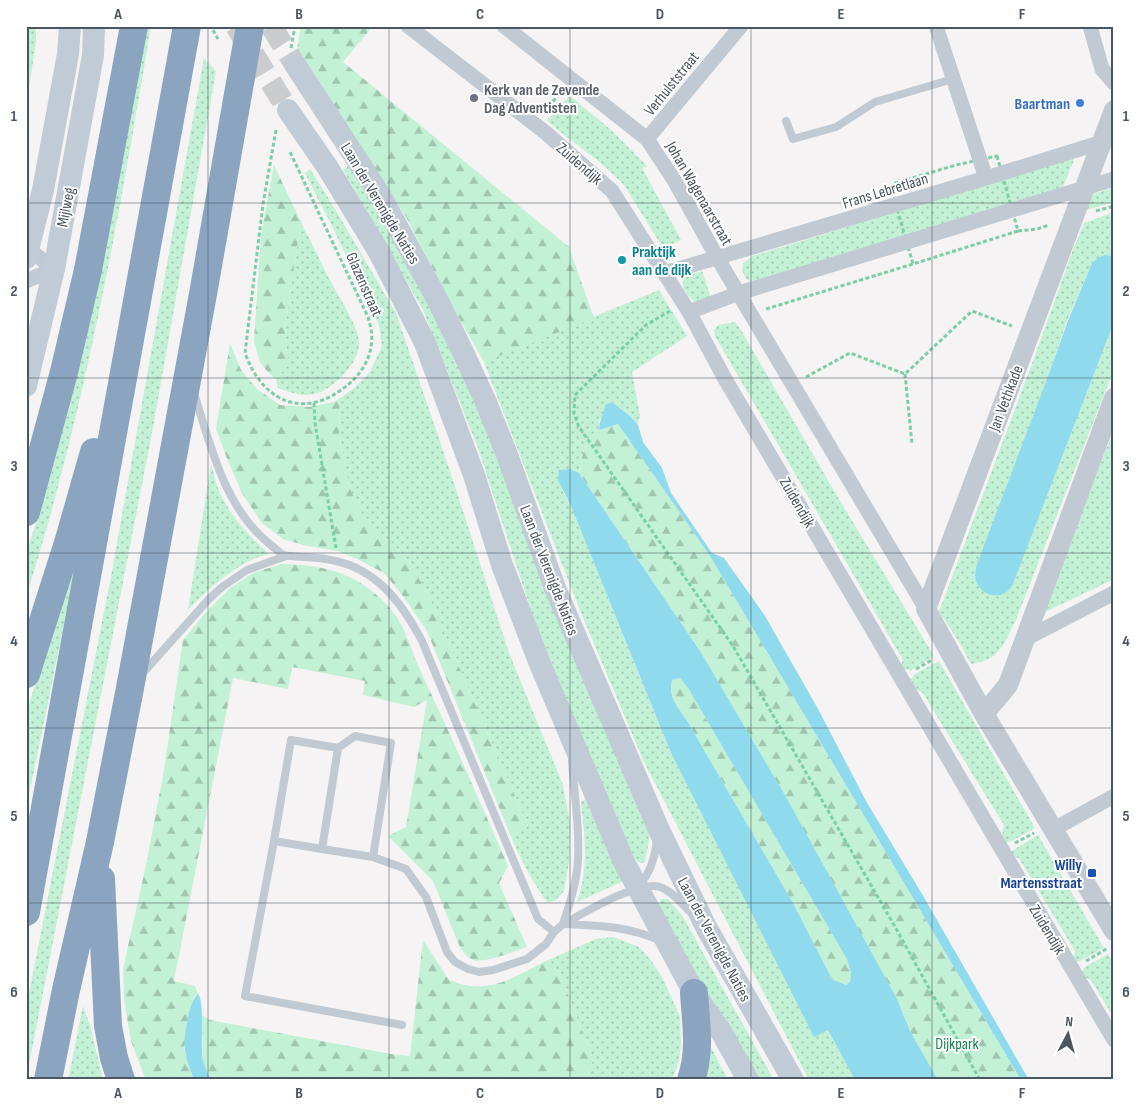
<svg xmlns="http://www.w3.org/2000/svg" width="1140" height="1106" viewBox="0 0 1140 1106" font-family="'Sofia Sans Condensed',sans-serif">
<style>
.grass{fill:url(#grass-dots)}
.forest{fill:url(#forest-firs)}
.water{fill:#90daee;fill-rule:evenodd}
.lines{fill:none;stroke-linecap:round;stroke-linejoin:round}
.secondary-tunnel{stroke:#caccce;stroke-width:22;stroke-dasharray:22 11;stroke-linecap:butt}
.path{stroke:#7ad0a6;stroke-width:3;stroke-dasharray:4 2.5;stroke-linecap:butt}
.service{stroke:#c1cad2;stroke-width:8}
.minor{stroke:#c1cad2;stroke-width:15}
.tertiary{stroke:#c1cad2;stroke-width:20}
.secondary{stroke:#c1cbd6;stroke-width:22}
.motorway{stroke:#8ba5c1;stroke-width:28}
.grid{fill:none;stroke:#4a5661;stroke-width:1;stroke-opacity:0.55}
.worship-dot{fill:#6b7280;stroke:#fff;stroke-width:2}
.shop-dot{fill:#3f7fe0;stroke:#fff;stroke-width:2}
.culture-dot{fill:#0f9aa8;stroke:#fff;stroke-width:2}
.transit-dot{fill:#1a4fb4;stroke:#fff;stroke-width:2}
.labels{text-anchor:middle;stroke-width:4;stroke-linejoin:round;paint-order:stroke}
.street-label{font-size:16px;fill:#4a5661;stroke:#fff}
.worship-label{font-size:16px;font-weight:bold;fill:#5b616d;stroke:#fff;text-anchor:start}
.shop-label{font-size:16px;font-weight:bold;fill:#366cbe;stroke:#fff;text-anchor:end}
.culture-label{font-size:16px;font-weight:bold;fill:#0d838f;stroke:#fff;text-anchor:start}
.transit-label{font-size:16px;font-weight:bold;fill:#164399;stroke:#fff;text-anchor:end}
.park-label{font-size:16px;fill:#17864f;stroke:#fff}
.neatline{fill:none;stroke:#4a5661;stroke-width:2}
.grid-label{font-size:16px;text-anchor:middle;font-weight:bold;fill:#4a5661}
</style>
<defs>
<pattern id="grass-dots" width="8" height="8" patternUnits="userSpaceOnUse" patternTransform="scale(1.25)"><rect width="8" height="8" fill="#c3f1d5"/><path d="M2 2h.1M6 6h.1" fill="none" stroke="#a0c6b0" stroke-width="1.8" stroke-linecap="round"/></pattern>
<pattern id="forest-firs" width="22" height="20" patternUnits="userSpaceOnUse" patternTransform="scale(1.25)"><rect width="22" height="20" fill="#c3f1d5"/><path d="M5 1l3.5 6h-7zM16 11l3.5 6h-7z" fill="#a0c6b0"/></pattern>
</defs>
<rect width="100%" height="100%" fill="#f5f3f3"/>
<path class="grass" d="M26,26H36V41L26,108Z
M145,26H151C119,218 85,411 26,597V554L48,485L69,402Z
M204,58L216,71L152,433L26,1080V1009L112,571Z
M570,96L610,129L647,166L642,168L681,240L663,248L624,185L601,163L559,131L547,120Z
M1072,158L1074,160L1063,187L752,282L746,279L742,270L743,263L753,256Z
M350,165L418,285L460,366L648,826L649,841L645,862L640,863L635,859L587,755L533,616L478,448L423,310L343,170Z
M310,169L332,204L396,313L450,471L509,653L563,785L570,823L569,861L564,891L555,901L547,902C532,881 521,860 511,837L528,826L427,593L410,563L395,546L376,529L360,511L349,486L339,432L340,398L353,389L370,372L382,346L379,325L331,224L305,173Z
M1114,188V202L1083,211L1092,194Z
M1114,212V256C1104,254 1099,256 1092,263L1066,323L1047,379L1013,584L1114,322V369L1016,620C1004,643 1000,661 971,664L958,640L939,612L1033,361L1073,250L1084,223Z
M301,222C311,241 320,261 330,280C338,296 358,325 359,342C360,357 347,372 337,381C315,400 303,397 278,388L276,380L288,364L285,327Z
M702,271L711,298L695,302C689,297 677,285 686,277C690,274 697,273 702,271Z
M659,290L687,336L632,372L640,416L638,425L630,416L612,402L599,421V430L585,444L579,473L570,469L559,470L563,492L571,506L671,753L814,1036L828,1030L855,1080H809L644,762L579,608L484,362Z
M735,322L741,330L837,496L934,656L910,671L908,669L904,671L901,666L903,660L715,336L714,330L718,325Z
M1114,429V579L1043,613Z
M211,464C214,474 216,486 221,495C232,518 250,537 269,554C240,560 208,589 188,610Z
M79,552L26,809V714L54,624Z
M939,661L1035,828L1010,842L1009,841L1006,844L1002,836L1004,825L922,692L913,688L909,679L914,677L913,675Z
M585,799L624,881L577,902C589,867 585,839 581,802Z
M1038,835L1104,948L1076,963L1073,960L1075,951L1019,858L1013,857L1010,852Z
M662,899H668L683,917L774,1080H753L657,906Z
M613,937L639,947L650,959L662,977L680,1016L681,1044L679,1061L672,1080H587L593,1059L559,972L548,960L596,939Z
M1108,954L1114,965V1018L1091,980L1085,977L1082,972L1085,967Z
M83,1006L90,1025L103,1080H68Z
M711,1047L728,1080H695L705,1049Z"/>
<path class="forest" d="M301,26L359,28L373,26L343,62L569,247L594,318L484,362L452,306L406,217L297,50Z
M274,165L301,222L285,327L288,364L276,380L267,371L260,362L254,341L261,235Z
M230,343L241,370L257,389L280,405L309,407L334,402L340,398L339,432L349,486L360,511L376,529L395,546L410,563L427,593L528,826L511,837L427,631L403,596L384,573L361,561L338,551L307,546L283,539L262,523L243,495L228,461L216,429Z
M618,424L710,556L1021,1080H938L910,1031L897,999L700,651L579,473L585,444L599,430Z
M281,564C324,565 356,572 387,605C405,623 411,650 421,672C451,736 480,801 508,866L499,883L527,947C515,951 484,964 473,960C466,957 463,951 459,945L433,881L388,836L406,827L427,700L414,707L363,695L365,681L292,667L288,689L233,678L174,981L195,986L198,994L194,997L184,1049L194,1080H146L131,1041L124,1000L123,969L146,865L164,770L183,640L206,612L229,589L253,573Z
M680,678L688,688L847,959L851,973L850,982L846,985L832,979L793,903L686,719C677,706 668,697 672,680Z
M423,940L449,980C456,982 464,986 471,986C500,989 523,972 548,960L559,972L593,1059L587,1080H211L203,1062L202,1015L210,1020L391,1054L410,1056Z"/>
<path class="water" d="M1105,255L1114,256V322L1013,584C1011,587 1008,592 1005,593C992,600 976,590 975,576C975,573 976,568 977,564L1047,379L1067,323L1092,263L1099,257Z
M612,402L630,416L638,425L643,442L662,468L671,493L712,553L724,558L765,616L817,707L866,801L922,894L1029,1080H1021L710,556L618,424L599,430C599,420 604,415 605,405Z
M570,469L579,473L700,651L786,797L897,999L910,1031L938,1080H855L828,1030L814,1037L671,753L571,506L558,480L559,470ZM680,678L688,688L847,959L851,973L850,982L846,985L832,979L793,903L686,719C677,706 668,697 672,680Z
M198,994C205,1001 200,1047 203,1061C205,1067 208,1074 211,1080H194C191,1070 186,1060 185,1050C183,1039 189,1000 198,994Z"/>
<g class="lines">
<path class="secondary-tunnel" d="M236,26L288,110
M271,26L296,66"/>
<path class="path" d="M213,30L218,39
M291,48L295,26
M545,112L561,91
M276,130L263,204L245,353C261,398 299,420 341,390C356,380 368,365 371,347C373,337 371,327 368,317L290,152
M997,156L1018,231L913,264L896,205L892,184L956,165Z
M1096,211L1114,206
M1018,231L1037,229L1049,225
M766,309L913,264
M670,311L646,325L575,395L574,413L579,427L733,646L894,925L980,1080
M905,374L912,444
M806,377L850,353L905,374L972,311L1012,326
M314,403L315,423L336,548
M916,669L932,660
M1015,843L1034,833
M1086,961L1108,948"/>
<path class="service" d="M786,121L793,139L836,127L875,102L953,79
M194,393C211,447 225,510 272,546C276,549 280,553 284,555C289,557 317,557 325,559C374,565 401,601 422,641L538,919L554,932
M141,675L209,599L222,587L247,570L286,556
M274,841L245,996L402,1025
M322,849L274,841L291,740L338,748
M373,857L391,743L355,736L338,748L322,849L373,857L406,869L426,897L447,952L455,962L468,969L479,972L493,970L527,959L546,944L554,932L563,924C584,913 638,880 660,887C672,891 681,903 689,911
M640,884C651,872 655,857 657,840
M563,924C570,903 577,881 578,859C580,827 574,794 572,761
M565,924C602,926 625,926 659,940"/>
<path class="minor" d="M408,26L546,133L612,191L689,312L725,379L1114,1040
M504,26L647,139L674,180L718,259L926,609
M936,26L986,178
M1090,26L1102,69L1114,83
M647,139L741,26
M26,247L54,269L26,281
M665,273L986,178L1109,140
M689,312L739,293L1114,179
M1025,639L1114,593
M1054,829L1114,796"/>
<path class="tertiary" d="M1114,110L926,609L984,714L1114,931
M984,714L1008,685L1114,398"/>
<path class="secondary" d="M296,66L380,195L437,299L462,350L485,400L506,452L555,588L659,830L706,927L793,1080
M288,110L328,168L379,252L425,343L474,475L502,565L540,664L624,862L694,993L722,1033L748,1080
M26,258L43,190L68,54L70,26
M26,386L54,269L93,55L94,26"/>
<path class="motorway" d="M26,512L64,372L88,270L134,26
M26,674L68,543L94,452
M101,879L108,1026L114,1058L121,1080
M26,912L187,26
M48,1080L66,990L100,842L130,688L203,294L250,26
M691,1080C701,1051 696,1023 694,993"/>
</g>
<path class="grid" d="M208,26V1080M389,26V1080M570,26V1080M751,26V1080M932,26V1080M26,203H1114M26,378H1114M26,553H1114M26,728H1114M26,903H1114"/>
<circle class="worship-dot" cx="474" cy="98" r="5"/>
<circle class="shop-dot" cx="1080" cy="103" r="5"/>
<circle class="culture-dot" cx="622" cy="260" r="5"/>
<rect class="transit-dot" x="1087" y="868" width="10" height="10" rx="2.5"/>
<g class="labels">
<g class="street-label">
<text transform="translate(671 83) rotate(-51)" y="6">Verhulststraat</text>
<text transform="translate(580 163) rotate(41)" y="6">Zuidendijk</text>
<text transform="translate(885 190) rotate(-17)" y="6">Frans Lebretlaan</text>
<text transform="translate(700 193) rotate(60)" y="6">Johan Wagenaarstraat</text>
<text transform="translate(381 203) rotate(59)" y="6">Laan der Verenigde Naties</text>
<text transform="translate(65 207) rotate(-79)" y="6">Mijlweg</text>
<text transform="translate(365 284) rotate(66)" y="6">Glazenstraat</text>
<text transform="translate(1005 398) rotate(-69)" y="6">Jan Vethkade</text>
<text transform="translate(798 502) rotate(60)" y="6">Zuidendijk</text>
<text transform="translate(550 570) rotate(69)" y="6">Laan der Verenigde Naties</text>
<text transform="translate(1048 929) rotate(59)" y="6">Zuidendijk</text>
<text transform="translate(715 939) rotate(62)" y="6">Laan der Verenigde Naties</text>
</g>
<g class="worship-label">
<text x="484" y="95">Kerk van de Zevende<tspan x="484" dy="18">Dag Adventisten</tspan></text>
</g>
<g class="shop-label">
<text x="1070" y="109">Baartman</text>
</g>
<g class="culture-label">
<text x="632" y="257">Praktijk<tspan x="632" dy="18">aan de dijk</tspan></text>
</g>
<g class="transit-label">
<text x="1082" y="870">Willy<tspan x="1082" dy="18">Martensstraat</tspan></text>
</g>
<g class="park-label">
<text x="957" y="1049">Dijkpark</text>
</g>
</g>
<rect width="1140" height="1106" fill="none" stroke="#ffffff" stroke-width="55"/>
<g transform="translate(1068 1034) rotate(6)" stroke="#ffffff" stroke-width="4" paint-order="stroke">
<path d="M0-4L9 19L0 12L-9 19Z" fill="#4a5661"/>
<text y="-8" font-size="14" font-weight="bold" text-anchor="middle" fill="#4a5661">N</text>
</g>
<rect x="28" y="28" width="1084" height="1050" class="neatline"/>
<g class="grid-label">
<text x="118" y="19">A</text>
<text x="299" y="19">B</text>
<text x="480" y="19">C</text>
<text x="660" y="19">D</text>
<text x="841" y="19">E</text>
<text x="1022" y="19">F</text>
<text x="14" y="121">1</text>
<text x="1126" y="121">1</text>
<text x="14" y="296">2</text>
<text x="1126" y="296">2</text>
<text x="14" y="471">3</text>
<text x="1126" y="471">3</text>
<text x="14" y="646">4</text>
<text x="1126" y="646">4</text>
<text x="14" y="821">5</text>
<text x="1126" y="821">5</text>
<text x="14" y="997">6</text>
<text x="1126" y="997">6</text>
<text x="118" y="1098">A</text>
<text x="299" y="1098">B</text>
<text x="480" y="1098">C</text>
<text x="660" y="1098">D</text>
<text x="841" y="1098">E</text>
<text x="1022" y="1098">F</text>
</g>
</svg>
